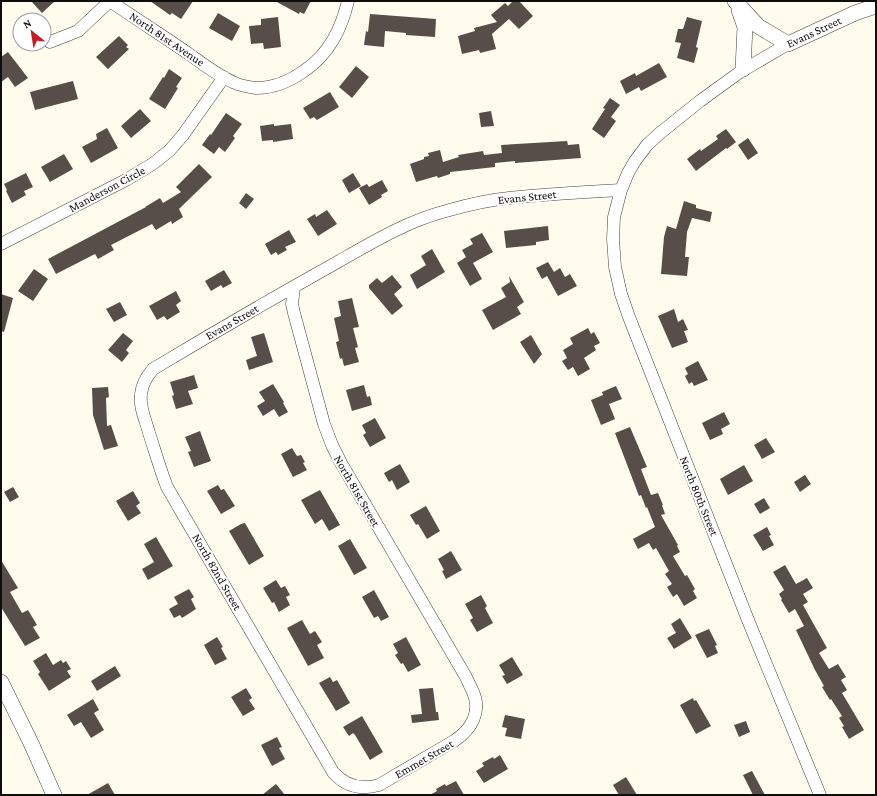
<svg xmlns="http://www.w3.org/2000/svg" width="877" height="796" viewBox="0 0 877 796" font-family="'Crimson Pro',serif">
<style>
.building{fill:#574e49}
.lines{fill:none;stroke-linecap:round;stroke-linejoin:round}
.minor-casing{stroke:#404040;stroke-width:13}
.tertiary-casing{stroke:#404040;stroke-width:16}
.minor{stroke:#fff;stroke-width:12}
.tertiary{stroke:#fff;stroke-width:15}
.labels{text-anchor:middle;stroke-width:4;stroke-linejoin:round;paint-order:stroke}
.street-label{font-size:12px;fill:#0d0d0d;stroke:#fff}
</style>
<rect width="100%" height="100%" fill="#fffcee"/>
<path class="building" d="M31,1H55L42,13Z
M150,1H193L181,19L172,13L170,15Z
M275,1H311L304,14L300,12L299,14Z
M513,1H519L533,16L519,29L509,19L492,34L496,49L480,53L479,50L462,54L458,36L475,31L474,28L497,22L491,15L505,3L508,6Z
M218,13L240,26L232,41L209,28Z
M370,14L436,19L435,37L406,35V33L385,31L384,47L364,45L366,31L368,32Z
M278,17L281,47L264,49L263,43L251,44L249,26L261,25V19Z
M687,17L702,21L696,47L698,48L694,63L677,58L681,43L675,42L678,29H683Z
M119,36L128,45L126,47L129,49L108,69L96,57Z
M8,52L28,78L15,87L8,77L1,82V57Z
M659,63L667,77L641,91L639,87L626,94L620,81L635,73L636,76Z
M356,66L369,77L352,98L339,87Z
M169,69L182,78L176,87L178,88L165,109L149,99L163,77L164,78Z
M73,81L78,99L35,110L30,92Z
M330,92L339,107L317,120L314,117L310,119L303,108Z
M610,98L620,105L611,117L616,121L604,138L592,129L605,109L603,108Z
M140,109L151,121L131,138L121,126Z
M491,111L494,126L481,127L479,113Z
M226,113L242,124L233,136L235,138L225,152L219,147L214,154L202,145L210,134L211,135Z
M274,124V126L291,124L293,139L273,142V140L262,141L260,126Z
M107,128L118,148L91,163L82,147L97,139L96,134Z
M726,129L736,142L727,149L726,148L696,171L687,159L700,149L701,151L718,139L716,136Z
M748,138L758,153L748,160L738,145Z
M567,141L568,145L579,144L581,158L515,163V161L495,163V167L450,172V174L438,178L437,176L416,182L410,164L424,159V157L429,156L428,153L440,150L443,162L459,157L458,155L483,151L484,155L502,153L501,145Z
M64,154L73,169L50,182L41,167Z
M199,164L212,177L179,209L183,217L172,224L171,221L156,230L152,224L111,245L114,250L98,259L95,254L56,274L48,259L146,207H145L160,198L163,203L181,192L176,187Z
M26,173L33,187L24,191L26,195L12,203L6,191L7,190L4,184Z
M353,173L361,186L349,193L342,180Z
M382,180L388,191L381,195L382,197L369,205L359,188L367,184L369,187Z
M246,193L254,199L246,209L239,203Z
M684,201L696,205V208L712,212L710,222L692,218L687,232L685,257H689L687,276L661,274L664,237L667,226L676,229Z
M327,210L337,224L318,236L307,219L315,214L316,217Z
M548,226L549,240L536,242V245L506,248L504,231Z
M289,230L296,242L285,247L287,250L278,255L276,252L271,255L265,244Z
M482,233L493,252L473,263L482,279L470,286L457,263L466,257L462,250L473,244L470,239Z
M432,249L445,272L417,289L410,275L426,265L421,256Z
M548,262L554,272L560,268L565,277L570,274L577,286L558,296L547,276L542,279L536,268Z
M34,269L48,279L33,301L18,291Z
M224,270L232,283L223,288L221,285L211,291L205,281Z
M392,275L402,287L394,294L403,306L392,315L369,288V285L377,278L382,283Z
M509,276L524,302L517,307L521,314L493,330L482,310L506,297L501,288L510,282Z
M176,291L181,301L176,305L180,312L167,320L164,316L157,320L149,306Z
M1,294L13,298L4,332L1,331Z
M352,298L359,327L353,328L358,347L355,348L359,362L344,366L342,358L340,359L336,342L339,341L334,318L341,316L338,301Z
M120,302L127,315L114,322L106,309Z
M674,309L678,322L683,319L688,330L684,331L688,342L672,348L658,316Z
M588,328L591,334L594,332L600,343L594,346L596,350L584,358L590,369L578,376L573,367L568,370L562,361L567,358L563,350L573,344L570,338Z
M123,333L133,341L126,350L129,353L122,362L108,350Z
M264,333L273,362L249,370L246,360L257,356L251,337Z
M531,335L542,354L534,364L520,342Z
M698,361L708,380L694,386L692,382L689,384L685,376L688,374L685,368Z
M194,375L198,388L188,391L193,404L176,409L172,396L174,395L170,382Z
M273,384L284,402L283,403L288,412L279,417L274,409L263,416L257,406L265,401L259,392Z
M364,385L367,397L370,396L372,405L352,411L346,390Z
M616,386L622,399L609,404L615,419L601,425L591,400L603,395L602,392Z
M108,387L109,397L106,398L107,426L111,425L118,446L104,450L93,415L92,388Z
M724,412L730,424L721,429L723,434L710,440L702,423Z
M375,418L386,438L370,447L363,435L366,433L362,425Z
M630,427L647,467L641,469L651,495L658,493L663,505H662L665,514L661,515L678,545L677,546L680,552L673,556L685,576L687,575L695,589L693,591L697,598L684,606L677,594L673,597L667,587L672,584L665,574L669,571L656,548L653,550L649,543L638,549L633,539L655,527L647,507L646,508L641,495L639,496L615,433Z
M200,431L211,461L194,467L188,452L191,451L185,437Z
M766,438L775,452L762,459L754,445Z
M292,448L297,456L301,455L305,462L303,463L307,470L293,477L281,454Z
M400,464L410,482L397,490L392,480L389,482L384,473Z
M744,465L753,481L728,495L720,479Z
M805,475L811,484L800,492L794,482Z
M218,485L221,490L224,489L235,506L221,514L207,491Z
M13,487L19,497L10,502L4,492Z
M320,490L340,525L329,531L322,519L315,524L301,500Z
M133,491L140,503L136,506L141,513L128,521L116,501Z
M764,498L770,508L760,514L754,504Z
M426,506L440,531L427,539L418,524L416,525L410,515Z
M245,523L264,556L249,565L229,531L241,524Z
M767,527L771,535L769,536L774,545L763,551L753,535Z
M156,537L173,566L148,580L142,569L154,562L144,544Z
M350,539L367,568L354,575L338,546Z
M451,551L462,570L446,579L442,571L444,570L438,559Z
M1,560L18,588L10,592L22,613L28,610L37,625L33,627L40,638L25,646L1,607Z
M785,565L796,584L807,578L813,588L803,594L808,602L803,605L827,648L819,653L829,669L838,664L846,677L841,680L847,690L842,693L864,730L849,739L842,727L844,726L839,718L842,716L831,699L830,700L822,687L824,686L815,670L796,630L804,626L795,609L789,613L781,600L782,599L779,594L784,590L773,572Z
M276,580L281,588L285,586L290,595L286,597L290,605L279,612L274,602L272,603L263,588Z
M189,589L194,597L191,599L196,609L182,618L180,615L174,618L169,609L178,604L174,597Z
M374,590L389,617L381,621L378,616L374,618L362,597Z
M481,595L487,606L485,608L493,623L477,632L470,620L473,618L465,604Z
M680,618L692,638L674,649L667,638L676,633L671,624Z
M302,620L310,634L315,631L322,642L317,645L324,658L308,666L287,628Z
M709,629L717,645L715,646L718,653L707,658L695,635Z
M217,637L223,647L221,648L227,659L215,665L204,645Z
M406,637L421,665L408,672L403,663L401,664L395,655L398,653L393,644Z
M46,653L53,665L61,660L63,663L66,661L71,669L67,671L71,677L49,691L38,674L40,672L33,661Z
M512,657L523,675L507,684L502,676L505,675L499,665Z
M115,666L121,676L97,691L91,681Z
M330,677L333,682L337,680L350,703L336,711L319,683Z
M246,688L252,698L249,700L255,709L243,716L231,697Z
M433,688L436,712H438L439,720L412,723L411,715L422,714L419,689Z
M693,698L694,701L696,700L711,726L696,734L680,705Z
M93,699L99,710L94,713L104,730L91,738L81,722L74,726L67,715Z
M505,715L525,719L521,739L505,736L507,728L502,727Z
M362,716L383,752L370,760L355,735L353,733L349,736L343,727Z
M746,721L750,732L739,737L734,725Z
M277,737L282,747L279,748L285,759L272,766L261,745Z
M500,755L508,769L484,783L476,771L484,766L482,763L493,757L494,759Z
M752,771L765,795H753L743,775Z
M626,777L637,795H619L613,785Z
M456,781L464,795H430L437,791L436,789L445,784L446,786Z
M108,783L115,795H87Z
M276,784L285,795H262Z"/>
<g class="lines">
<g class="minor-casing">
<path id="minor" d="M110,1C136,19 163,36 189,54C203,64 218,76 235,83C241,86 249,87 256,88C273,88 290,81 304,71C329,54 341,30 348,1
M50,42L78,31L110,1
M621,190L614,217L613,239L615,267L621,294L629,317L748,620L820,795
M1,244L126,180L154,163L170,150L183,135L224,77
M294,287L292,304L294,313L324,424L332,445L341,463L466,677C468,682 471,687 473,692C482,712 471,730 454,741L379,785C361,790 345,786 333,772L167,487C160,469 155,451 149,433C146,421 139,407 141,394C142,384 147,376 153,369C208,336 263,304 318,273C360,250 400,223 446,211C467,205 488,200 509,198C546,194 583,192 621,190L628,173L635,161L647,145L660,133L700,101L740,72L788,44"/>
</g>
<g class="tertiary-casing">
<path id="tertiary" d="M735,1L758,26L788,44L855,13L876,6
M739,10L745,27L743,69
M1,682L31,743L54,795"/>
</g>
<use href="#minor" class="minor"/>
<use href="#tertiary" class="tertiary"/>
</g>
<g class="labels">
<g class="street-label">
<text transform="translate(814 32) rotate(-25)" y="4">Evans Street</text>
<text transform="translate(167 39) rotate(34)" y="4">North 81st Avenue</text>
<text transform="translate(107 189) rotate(-28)" y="4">Manderson Circle</text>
<text transform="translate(527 197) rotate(-6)" y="4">Evans Street</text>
<text transform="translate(232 322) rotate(-30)" y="4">Evans Street</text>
<text transform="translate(357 491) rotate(60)" y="4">North 81st Street</text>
<text transform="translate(699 496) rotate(68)" y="4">North 80th Street</text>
<text transform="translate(217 572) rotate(60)" y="4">North 82nd Street</text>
<text transform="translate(424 759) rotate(-30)" y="4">Emmet Street</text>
</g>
</g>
<rect width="877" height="796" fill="none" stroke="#0d0d0d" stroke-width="4"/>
<g transform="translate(32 32) rotate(330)"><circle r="19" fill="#ffffff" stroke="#9e9e9e"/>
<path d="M0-3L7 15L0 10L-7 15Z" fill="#c71c23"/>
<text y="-6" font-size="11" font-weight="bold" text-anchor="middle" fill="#0d0d0d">N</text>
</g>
</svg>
